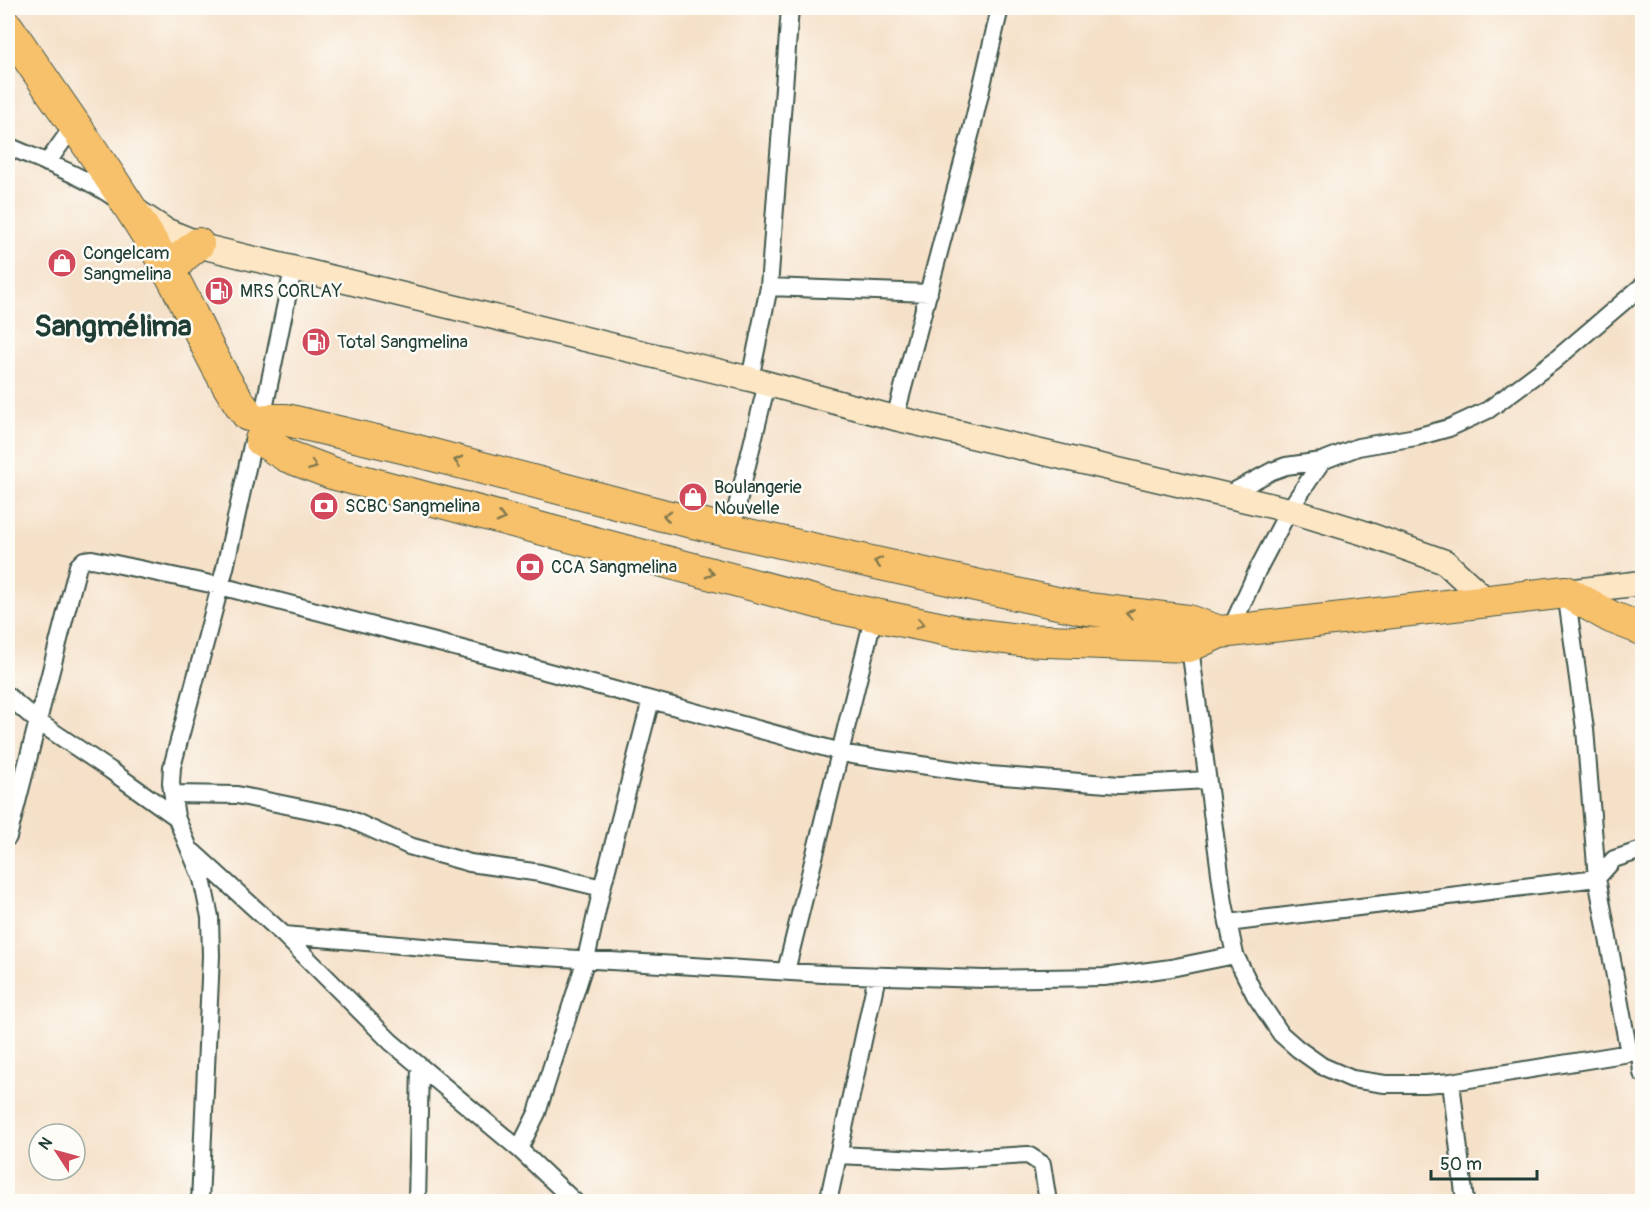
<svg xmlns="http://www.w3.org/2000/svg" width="1650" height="1209" viewBox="0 0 1650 1209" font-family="Pangolin,sans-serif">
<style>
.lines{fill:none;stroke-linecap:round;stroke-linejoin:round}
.street-casing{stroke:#3f554a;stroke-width:20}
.secondary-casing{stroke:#3f554a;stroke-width:27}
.highway-casing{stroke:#3f554a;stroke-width:34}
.street{stroke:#fff;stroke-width:16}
.secondary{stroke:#fce6c4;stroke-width:24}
.highway{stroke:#f7c06b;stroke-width:32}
.oneway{stroke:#80784d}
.labels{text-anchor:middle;stroke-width:5;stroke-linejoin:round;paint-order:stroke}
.poi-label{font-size:18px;fill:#1f3d34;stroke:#fdfcf7;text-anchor:start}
.town-label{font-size:30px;font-weight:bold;fill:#1f3d34;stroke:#fdfcf7}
</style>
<rect width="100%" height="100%" fill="#fdfcf7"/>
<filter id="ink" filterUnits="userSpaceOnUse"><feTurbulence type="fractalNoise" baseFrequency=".0167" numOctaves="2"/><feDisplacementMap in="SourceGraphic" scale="12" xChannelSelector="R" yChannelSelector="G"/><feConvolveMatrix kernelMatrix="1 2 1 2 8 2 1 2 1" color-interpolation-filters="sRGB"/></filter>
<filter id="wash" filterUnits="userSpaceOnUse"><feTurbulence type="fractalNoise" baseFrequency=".008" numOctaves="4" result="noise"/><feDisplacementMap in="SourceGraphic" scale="24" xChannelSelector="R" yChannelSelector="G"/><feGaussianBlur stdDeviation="1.35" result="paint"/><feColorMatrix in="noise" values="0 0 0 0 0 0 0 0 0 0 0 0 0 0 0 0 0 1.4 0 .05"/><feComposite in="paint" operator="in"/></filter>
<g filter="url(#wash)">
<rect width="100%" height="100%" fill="#f5e0c8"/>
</g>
<g filter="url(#ink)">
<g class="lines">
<g class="street-casing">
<path id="street" d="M8,146C44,162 82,175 115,198
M47,163L74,125
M769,287L929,293
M750,379L769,287L790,8
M263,414L293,269
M895,418L972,128L1000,8
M1227,495L1272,471L1286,466L1322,461
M731,531L767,383
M1566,592L1585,729L1597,878L1629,1053
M1230,631L1258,569L1289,510L1322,461L1358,447L1416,437L1449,428L1488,410L1554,361L1642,286
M1189,640L1224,903L1235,955L1255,995L1281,1034L1298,1049L1322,1066L1352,1079L1385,1084H1425L1451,1082L1642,1051
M8,696L37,721L110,770L176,817
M173,794L237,795L345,817L409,846L470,863L540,873L602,888
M8,837L78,566L84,560L92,559L220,586L512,662L852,755L990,775L1120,785L1207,780
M193,852L284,935L391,1042L519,1149L575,1202
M1228,923L1597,878L1614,859L1642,850
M284,935L529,956L823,974L984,979L1104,977L1171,968L1235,955
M786,971L874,615
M1640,1052L1642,1073
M1451,1082L1465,1202
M519,1149L537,1113L586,959L602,888L651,700
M838,1155L942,1160L1028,1155L1042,1164L1048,1202
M200,1202L211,956L210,917L202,879L176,817L171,783L172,767L225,568L253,441
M417,1202L420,1066
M828,1202L877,976"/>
</g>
<g class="secondary-casing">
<path id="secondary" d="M133,209L165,230L209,248L750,379L895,418L1289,510L1361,532L1445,562L1488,602
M1566,592L1642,583"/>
</g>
<g class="highway-casing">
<path id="highway" d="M8,28C62,108 120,187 169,271C196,319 215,371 248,415
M169,273L182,257L198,244
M269,420H287L406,448L662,515L731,531L1080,608L1188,621L1220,632
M261,440L287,456L332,473L836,607L958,632L1019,640L1189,646L1220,632L1230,631L1566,592L1611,617L1642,629"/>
</g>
<use href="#street" class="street"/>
<use href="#secondary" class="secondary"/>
<use href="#highway" class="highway"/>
</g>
<defs><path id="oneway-chevron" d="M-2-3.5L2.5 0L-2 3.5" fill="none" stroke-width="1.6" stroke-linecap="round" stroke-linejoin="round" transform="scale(1.5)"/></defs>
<g class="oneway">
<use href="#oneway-chevron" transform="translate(458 461) rotate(-165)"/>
<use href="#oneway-chevron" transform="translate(313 466) rotate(20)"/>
<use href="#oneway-chevron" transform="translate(667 516) rotate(-167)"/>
<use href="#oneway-chevron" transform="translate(501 518) rotate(15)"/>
<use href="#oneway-chevron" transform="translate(878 562) rotate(-168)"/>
<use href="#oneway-chevron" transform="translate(710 573) rotate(15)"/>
<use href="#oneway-chevron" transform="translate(1130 614) rotate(-173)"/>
<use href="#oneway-chevron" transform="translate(920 624) rotate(12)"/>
</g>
</g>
<defs>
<g id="shop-disc" transform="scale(1.5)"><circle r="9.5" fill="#d1495b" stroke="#fdfcf7"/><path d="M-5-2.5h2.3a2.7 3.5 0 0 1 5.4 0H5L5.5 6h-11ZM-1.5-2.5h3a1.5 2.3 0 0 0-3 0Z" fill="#fff"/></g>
<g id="fuel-disc" transform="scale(1.5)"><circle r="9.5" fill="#d1495b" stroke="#fdfcf7"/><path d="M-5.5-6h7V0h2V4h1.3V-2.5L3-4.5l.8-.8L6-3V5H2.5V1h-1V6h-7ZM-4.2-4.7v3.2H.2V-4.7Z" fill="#fff"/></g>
<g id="bank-disc" transform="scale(1.5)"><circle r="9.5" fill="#d1495b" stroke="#fdfcf7"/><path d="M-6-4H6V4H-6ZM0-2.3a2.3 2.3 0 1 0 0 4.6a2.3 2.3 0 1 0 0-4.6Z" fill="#fff"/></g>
</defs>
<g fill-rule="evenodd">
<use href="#shop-disc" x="62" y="263"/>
<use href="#fuel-disc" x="219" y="291"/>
<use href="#fuel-disc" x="316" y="342"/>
<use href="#shop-disc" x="693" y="497"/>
<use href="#bank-disc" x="324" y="506"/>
<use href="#bank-disc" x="530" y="567"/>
</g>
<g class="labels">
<g class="poi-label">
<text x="83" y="259">Congelcam<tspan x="83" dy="21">Sangmelina</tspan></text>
<text x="240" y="297">MRS CORLAY</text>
<text x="337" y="348">Total Sangmelina</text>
<text x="714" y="493">Boulangerie<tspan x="714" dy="21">Nouvelle</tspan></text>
<text x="345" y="512">SCBC Sangmelina</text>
<text x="551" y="573">CCA Sangmelina</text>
</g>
<g class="town-label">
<text x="113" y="336">Sangmélima</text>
</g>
</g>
<rect width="1650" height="1209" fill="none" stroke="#fdfcf7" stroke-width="30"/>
<g transform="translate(57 1152) rotate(306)"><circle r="28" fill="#fdfcf7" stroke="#a4b0a9" stroke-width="1.5"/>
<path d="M0-4.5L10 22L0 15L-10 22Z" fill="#d1495b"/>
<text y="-9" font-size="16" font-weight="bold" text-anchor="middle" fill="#1f3d34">N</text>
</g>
<path d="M1431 1170v9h106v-9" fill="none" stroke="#1f3d34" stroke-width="3"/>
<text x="1440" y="1170" font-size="18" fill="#1f3d34" stroke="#fdfcf7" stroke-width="4.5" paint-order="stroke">50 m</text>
</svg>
